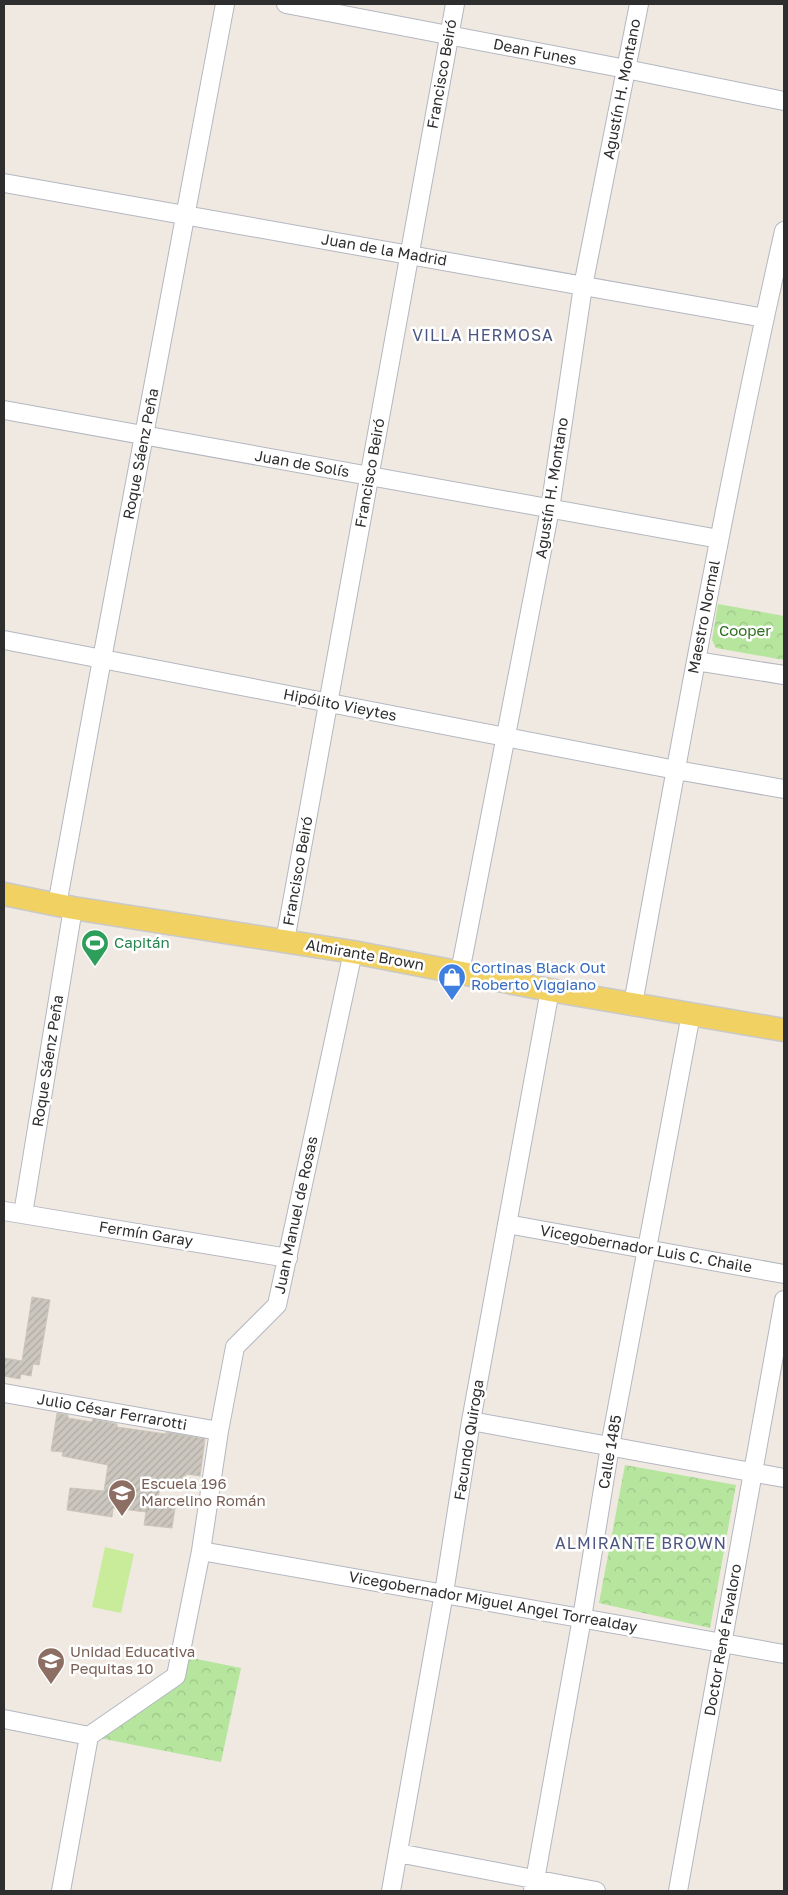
<svg xmlns="http://www.w3.org/2000/svg" width="788" height="1895" viewBox="0 0 788 1895" font-family="'Golos Text',sans-serif">
<style>
.forest{fill:url(#forest-crowns)}
.pitch{fill:#c9ec9a}
.building{fill:url(#building-hatch);stroke:#cbc5ba}
.lines{fill:none;stroke-linecap:round;stroke-linejoin:round}
.minor-casing{stroke:#b4b7c1;stroke-width:20}
.major-casing{stroke:#c9c9c9;stroke-width:25}
.minor{stroke:#fff;stroke-width:18}
.major{stroke:#f2d163;stroke-width:22}
.labels{text-anchor:middle;stroke-width:5;stroke-linejoin:round;paint-order:stroke}
.street-label{font-size:15px;fill:#2e2e2e;stroke:#fff}
.park-label{font-size:15px;fill:#2c6e1b;stroke:#fff}
.leisure-label{font-size:15px;fill:#27864d;stroke:#fff;text-anchor:start}
.shop-label{font-size:15px;fill:#366cbe;stroke:#fff;text-anchor:start}
.education-label{font-size:15px;fill:#785e54;stroke:#fff;text-anchor:start}
.neighbourhood-label{font-size:16px;letter-spacing:1px;fill:#4d5680;stroke:#fff}
</style>
<defs>
<pattern id="forest-crowns" width="20" height="18" patternUnits="userSpaceOnUse" patternTransform="scale(1.25)"><rect width="20" height="18" fill="#b6e59e"/><path d="M2 6a3 3 0 1 1 6 0M12 15a3 3 0 1 1 6 0" fill="none" stroke="#9dc588"/></pattern>
<pattern id="building-hatch" width="6" height="6" patternUnits="userSpaceOnUse" patternTransform="scale(1.25)"><rect width="6" height="6" fill="#cbc7bf"/><path d="M-1 1l2-2M0 6l6-6M5 7l2-2" fill="none" stroke="#afaba4"/></pattern>
</defs>
<rect width="100%" height="100%" fill="#efe9e1"/>
<path class="forest" d="M718,604L784,616V660L716,648L712,640Z
M625,1465L736,1485L710,1628L599,1603Z
M182,1656L241,1668L221,1762L89,1736L176,1676Z"/>
<path class="pitch" d="M105,1547L134,1554L121,1613L92,1607Z"/>
<path class="building" d="M32,1297L50,1300L39,1365L33,1364L31,1376L21,1374L20,1379L4,1376V1358L22,1361Z
M57,1413L68,1415V1418L92,1422L93,1419L117,1424V1427L166,1434V1432L205,1439L200,1476L186,1474L185,1482L161,1479L157,1506L175,1508L172,1528L144,1525L146,1512L113,1508L112,1517L67,1510L70,1488L104,1491L108,1465L62,1456L63,1452L51,1451Z"/>
<g class="lines">
<g class="minor-casing">
<path id="minor" d="M286,4L626,69L784,101
M4,183L764,318
M4,410L719,539
M4,640L676,770L784,789
M696,661L784,675
M57,905L102,659L225,4
M285,941L455,4
M460,972L550,509L583,286L639,4
M633,1004C680,746 726,487 784,231
M4,1211L288,1258
M23,1214L73,908
M507,1224L784,1274
M4,1393L219,1431
M471,1421L784,1478
M201,1551L784,1654
M4,1719L89,1736
M398,1853L596,1891
M61,1891L89,1736L176,1676L201,1551L219,1431L235,1347L277,1305L353,952
M391,1891L444,1593L471,1421L550,990
M533,1891L582,1618L610,1446L691,1014
M678,1891C714,1694 747,1497 784,1300"/>
</g>
<g class="major-casing">
<path id="major" d="M4,894L73,908L353,952L550,990L784,1030"/>
</g>
<use href="#minor" class="minor"/>
<use href="#major" class="major"/>
</g>
<defs>
<g id="stadium-pin" transform="scale(1.4375)"><path d="M0 17L-7.5 6A9.5 9.5 0 1 1 7.5 6Z" fill="#2e9e5b" stroke="#fff"/><path d="M0-5a6.5 5 0 1 0 0 10a6.5 5 0 1 0 0-10ZM-3.5-1.8h7v3.6h-7Z" fill="#fff"/></g>
<g id="shop-pin" transform="scale(1.4375)"><path d="M0 17L-7.5 6A9.5 9.5 0 1 1 7.5 6Z" fill="#3f7fe0" stroke="#fff"/><path d="M-5-2.5h2.3a2.7 3.5 0 0 1 5.4 0H5L5.5 6h-11ZM-1.5-2.5h3a1.5 2.3 0 0 0-3 0Z" fill="#fff"/></g>
<g id="school-pin" transform="scale(1.4375)"><path d="M0 17L-7.5 6A9.5 9.5 0 1 1 7.5 6Z" fill="#8d6e63" stroke="#fff"/><path d="M0-5L7-2L0 1L-7-2ZM-4 1L0 2.5L4 1V4Q0 6-4 4Z" fill="#fff"/></g>
</defs>
<g fill-rule="evenodd">
<use href="#stadium-pin" x="95" y="943"/>
<use href="#shop-pin" x="452" y="977"/>
<use href="#school-pin" x="122" y="1493"/>
<use href="#school-pin" x="51" y="1661"/>
</g>
<g class="labels">
<g class="street-label">
<text transform="translate(535 52) rotate(11)" y="5">Dean Funes</text>
<text transform="translate(442 74) rotate(-80)" y="5">Francisco Beiró</text>
<text transform="translate(622 89) rotate(-79)" y="5">Agustín H. Montano</text>
<text transform="translate(384 250) rotate(10)" y="5">Juan de la Madrid</text>
<text transform="translate(141 454) rotate(-79)" y="5">Roque Sáenz Peña</text>
<text transform="translate(302 464) rotate(10)" y="5">Juan de Solís</text>
<text transform="translate(370 473) rotate(-80)" y="5">Francisco Beiró</text>
<text transform="translate(552 488) rotate(-81)" y="5">Agustín H. Montano</text>
<text transform="translate(704 617) rotate(-79)" y="5">Maestro Normal</text>
<text transform="translate(340 705) rotate(11)" y="5">Hipólito Vieytes</text>
<text transform="translate(298 871) rotate(-80)" y="5">Francisco Beiró</text>
<text transform="translate(365 955) rotate(10)" y="5">Almirante Brown</text>
<text transform="translate(48 1061) rotate(-81)" y="5">Roque Sáenz Peña</text>
<text transform="translate(296 1215) rotate(-78)" y="5">Juan Manuel de Rosas</text>
<text transform="translate(146 1234) rotate(9)" y="5">Fermín Garay</text>
<text transform="translate(646 1249) rotate(10)" y="5">Vicegobernador Luis C. Chaile</text>
<text transform="translate(112 1412) rotate(10)" y="5">Julio César Ferrarotti</text>
<text transform="translate(469 1440) rotate(-81)" y="5">Facundo Quiroga</text>
<text transform="translate(610 1452) rotate(-80)" y="5">Calle 1485</text>
<text transform="translate(493 1602) rotate(10)" y="5">Vicegobernador Miguel Angel Torrealday</text>
<text transform="translate(723 1640) rotate(-80)" y="5">Doctor René Favaloro</text>
</g>
<g class="park-label">
<text x="745" y="636">Cooper</text>
</g>
<g class="leisure-label">
<text x="114" y="948">Capitán</text>
</g>
<g class="shop-label">
<text x="471" y="973">Cortinas Black Out<tspan x="471" dy="17">Roberto Viggiano</tspan></text>
</g>
<g class="education-label">
<text x="141" y="1489">Escuela 196<tspan x="141" dy="17">Marcelino Román</tspan></text>
<text x="70" y="1657">Unidad Educativa<tspan x="70" dy="17">Pequitas 10</tspan></text>
</g>
<g class="neighbourhood-label">
<text x="483" y="341">VILLA HERMOSA</text>
<text x="641" y="1549">ALMIRANTE BROWN</text>
</g>
</g>
<rect width="788" height="1895" fill="none" stroke="#2e2e2e" stroke-width="10"/>
</svg>
